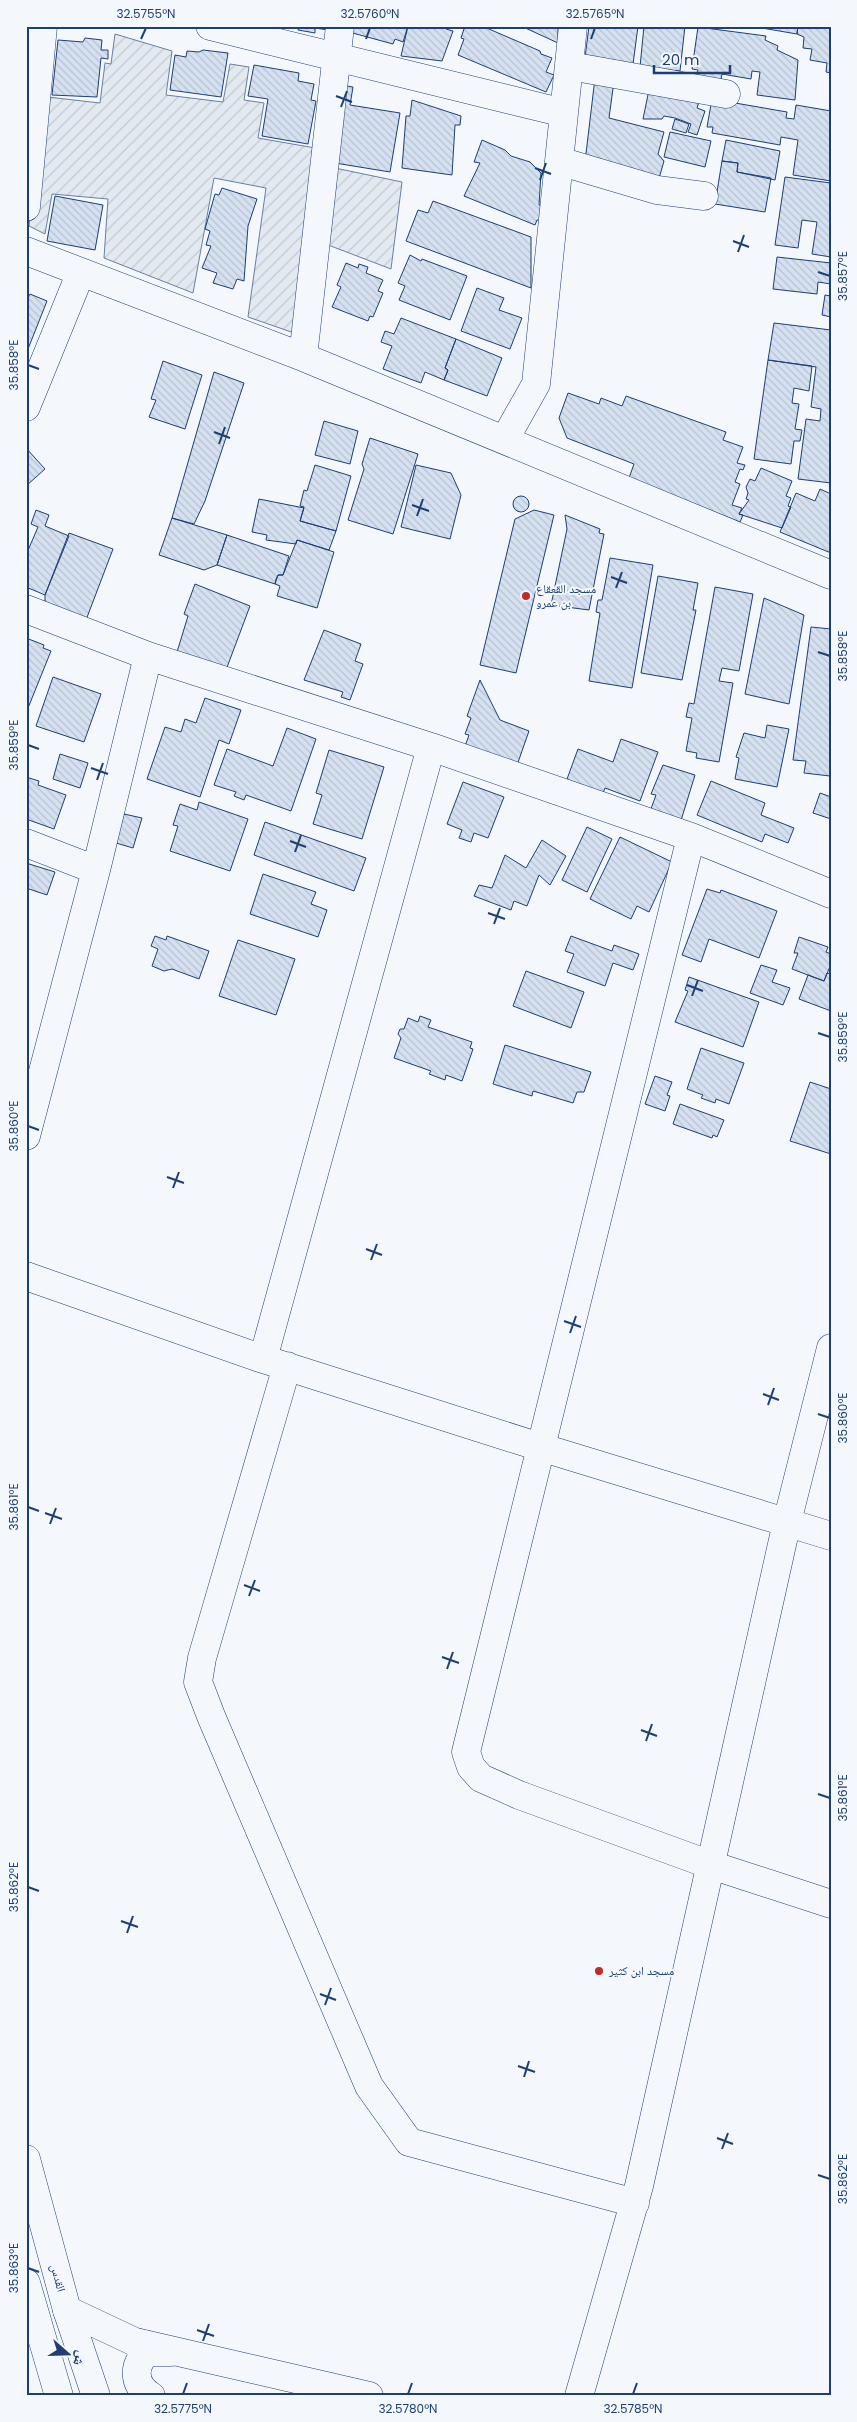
<svg xmlns="http://www.w3.org/2000/svg" width="857" height="2422" viewBox="0 0 857 2422" font-family="Poppins,'Noto Naskh Arabic',sans-serif">
<style>
.garden{fill:url(#garden-furrows);stroke:#687fa3}
.building{fill:url(#building-back-hatch);stroke:#1d3f73}
.lines{fill:none;stroke-linecap:round;stroke-linejoin:round}
.minor-casing{stroke:#1d3f73;stroke-width:29}
.major-casing{stroke:#1d3f73;stroke-width:29}
.minor{stroke:#f4f7fb;stroke-width:28}
.major{stroke:#f4f7fb;stroke-width:28}
.ticks{fill:none;stroke:#1d3f73;stroke-width:2}
.poi-dot{fill:#c62828;stroke:#f4f7fb;stroke-width:2}
.labels{text-anchor:middle;stroke-width:4;stroke-linejoin:round;paint-order:stroke}
.poi-label{font-size:12px;fill:#1d3f73;stroke:#f4f7fb;text-anchor:start}
.street-label{font-size:12px;fill:#1d3f73;stroke:#f4f7fb}
.neatline{fill:none;stroke:#1d3f73;stroke-width:2}
.ticks-label{font-size:12px;text-anchor:middle;fill:#1d3f73}
</style>
<defs>
<pattern id="garden-furrows" width="10" height="10" patternUnits="userSpaceOnUse" patternTransform="scale(1.25)"><rect width="10" height="10" fill="#e3e9f0"/><path d="M-1 1l2-2M0 10L10 0M9 11l2-2" fill="none" stroke="#c2c9d1"/></pattern>
<pattern id="building-back-hatch" width="6" height="6" patternUnits="userSpaceOnUse" patternTransform="scale(1.25)"><rect width="6" height="6" fill="#d5e0f0"/><path d="M-1 5l2 2M0 0l6 6M5-1l2 2" fill="none" stroke="#b6c1d1"/></pattern>
</defs>
<rect width="100%" height="100%" fill="#f4f7fb"/>
<path class="garden" d="M115,34L172,51L166,95L223,102L230,64L249,67L244,100L264,103L258,138L321,149L300,335L248,317L266,188L214,178L193,293L104,258L108,199L52,194L45,234L29,226L39,96L100,103L105,63L111,64Z
M335,168L402,182L391,269L323,243Z"/>
<path class="building" d="M26,26H35L26,64Z
M299,26H328V30L315,28V33L298,30Z
M351,26H408L403,42L395,39L393,44L349,32Z
M408,26H447L446,29L453,31L442,61L401,56Z
M465,26H482L540,51L541,54L552,58L546,72L554,75L546,92L458,55L464,39L461,38Z
M521,26H558V43Z
M589,26H638L632,72L584,66Z
M644,26H685L680,71L640,67Z
M750,26H798L797,34Z
M798,26H831V73L826,72L827,63L810,60L812,49L803,48L804,37L797,34Z
M698,27L766,36L765,40L778,46L777,50L798,60L795,100L757,95L760,72L752,71L751,79L722,74L719,89L695,84L698,70L692,69Z
M85,38L102,40L101,50H108V59L101,58L97,97L52,95L58,40L83,42Z
M203,50L228,53L221,97L170,90L175,55L186,57L187,51L199,52Z
M254,65L299,73L298,81L314,84L311,100L316,101L308,144L262,136L268,99L248,96Z
M595,78L614,81L609,118L664,132L658,154L664,161L658,182L585,162Z
M341,85L353,87L350,105L400,113L390,172L335,163Z
M650,85L701,96L697,108L705,111L697,135L688,132L691,124L675,118L664,116L662,119H643Z
M712,99L787,112L786,118L794,119L796,105L831,111V181L793,175L798,140L781,137L780,145L712,133L713,127H707Z
M412,100L461,116L460,125H455L452,175L402,168L406,116H410Z
M675,119L689,124L686,133L672,129Z
M670,132L711,141L705,167L664,157Z
M482,140L505,150L511,156L530,162L541,173L539,205L547,208L545,221L537,220L535,225L464,196L480,163L474,162Z
M726,140L780,151L775,180L737,172L738,163L722,161Z
M722,161L738,163L737,172L771,178L765,212L715,204Z
M785,177L831,183V257L812,254L817,222L802,220L798,248L775,245Z
M222,188L257,199L248,226L244,281L237,279L233,289L213,283L217,273L202,268L211,246L206,245L210,231L205,229L215,194L219,195Z
M55,196L103,205L95,250L47,241Z
M433,201L531,237V288L406,241L418,210L428,213Z
M410,255L421,261L422,259L467,276L450,320L399,300L405,286L398,283Z
M777,257L831,263V284L818,282L817,294L773,289Z
M346,263L358,268L359,264L368,267L366,273L383,280L378,291L383,293L373,317L370,316L368,321L332,307L341,287L337,285Z
M477,288L504,298L499,310L522,318L510,349L461,331Z
M30,294L47,301L26,354V302Z
M825,295L831,296V317L822,315Z
M401,318L456,339L445,368L448,370L444,380L425,372L421,383L383,369L392,346L381,342L385,331L394,334Z
M774,323L831,330V483L798,479L806,419L820,421L821,409L811,407L816,367L768,360Z
M456,339L502,358L487,396L444,380L448,370L445,368Z
M768,360L812,366L809,391L794,388L792,403L799,404L795,429L802,430L800,441H794L791,464L754,459Z
M163,361L202,375L185,429L149,417L156,400L151,399Z
M214,372L244,383L205,501L194,524L172,518Z
M568,393L599,404L601,398L622,406L626,396L726,432L723,440L743,447L737,463L745,465L743,470L740,469L735,482L740,484L732,505L742,508L739,514L743,515L740,522L629,478L634,464L567,438L559,418Z
M324,421L358,431L350,464L315,455Z
M370,438L418,454L393,534L348,520L364,469L362,464Z
M26,448L45,469L26,486Z
M315,465L351,476L336,531L300,521L304,507L300,506L304,490L307,491Z
M416,465L451,473L461,495L450,539L401,527Z
M761,468L792,481L786,496L791,498L788,506L791,507L782,528L739,514L749,500L746,499L748,493L746,487L750,479L755,481Z
M820,489L831,494V553L780,532L796,493L815,501Z
M513 504a8 8 0 1 1 16 0a8 8 0 1 1-16 0Z
M259,499L304,508L300,521L336,531L329,550L297,540L296,544L266,540L267,535L252,532Z
M36,510L49,515L45,526L69,536L45,595L26,587V555L38,527L31,524Z
M534,510L554,515L516,673L480,665L515,519Z
M565,515L600,529L599,533L604,534L589,610L551,605L567,529Z
M172,518L227,535L217,565L204,570L159,555Z
M69,533L113,549L86,620L45,605V595Z
M227,535L289,556L283,575H278L275,584L217,565Z
M297,540L334,552L317,608L277,596L280,586L275,584L276,579L278,575H283Z
M610,558L653,565L632,688L589,681L600,613L596,612L598,600H602Z
M658,576L698,583L693,610H696L682,680L641,673Z
M195,584L250,606L226,670L177,652L188,616L184,614Z
M715,587L753,594L739,671L722,668L719,681L733,683L719,762L696,758L697,753L686,751L692,718L686,717L689,703L694,704Z
M764,598L804,615L789,704L745,694Z
M811,627L831,629L830,776L804,773L806,761L793,760Z
M324,630L361,644L355,661L363,664L350,700L341,697L343,692L304,680Z
M26,638L44,645L43,648L51,651L26,713Z
M53,677L101,694L84,742L36,726Z
M480,680L500,720L529,731L515,771L463,752L469,735L465,734L471,718L467,716Z
M205,698L241,710L229,744L219,740L200,797L147,779L165,727L181,732L185,719L196,723Z
M767,725L789,729L777,787L735,779L739,758L736,757L744,733L765,738Z
M287,728L316,739L291,811L246,795L244,800L234,796L236,792L214,785L227,749L273,766Z
M621,739L658,752L640,801L605,788L599,803L563,790L578,749L613,762Z
M329,750L384,767L362,839L313,824L322,795L316,793Z
M60,754L88,763L80,788L53,779Z
M663,765L695,775L679,827L648,817L656,795L651,794Z
M26,777L39,781L38,785L66,795L54,829L26,819Z
M711,781L765,803L761,815L794,828L788,843L765,834L762,842L697,815Z
M463,782L504,797L488,838L474,833L471,842L459,838L462,830L447,824Z
M820,793L831,797V819L813,813Z
M199,802L248,819L230,871L170,851L178,826L173,825L180,804L197,810Z
M124,814L142,818L133,848L116,843Z
M265,822L366,858L354,891L254,855Z
M587,827L612,839L587,892L562,880Z
M620,837L672,862L649,912L637,906L631,919L590,899Z
M542,840L566,856L550,885L539,875L527,906L514,901L511,910L474,896L479,885L492,888L505,855L526,868Z
M26,863L55,872L47,895L26,888Z
M263,874L316,892L311,904L327,910L318,937L250,914Z
M707,889L720,893L721,890L777,911L759,958L709,939L701,962L682,955Z
M155,936L166,940L167,936L209,951L199,979L172,969L164,971L152,966L158,949L151,946Z
M571,936L612,951L614,945L639,954L633,970L613,963L605,986L567,972L574,954L565,951Z
M799,937L828,947L826,952L831,954V964L824,981L792,969L798,953H794Z
M238,940L295,959L276,1015L219,996Z
M761,965L777,970L772,982L790,988L783,1005L750,993Z
M526,971L584,992L571,1028L513,1006Z
M827,973L831,974V1011L799,999L808,975L824,981Z
M689,977L759,1002L743,1047L675,1022L688,991L685,990Z
M420,1016L431,1020L428,1027L472,1042L470,1048L473,1049L462,1081L446,1075L445,1080L429,1074L431,1071L394,1058L401,1038L398,1034L400,1029H404L408,1018L418,1022Z
M505,1045L591,1072L584,1092H577L573,1103L533,1091L532,1096L493,1084Z
M701,1048L744,1063L729,1104L716,1099L715,1103L701,1098L703,1095L687,1089Z
M655,1076L672,1082L667,1095L670,1096L665,1111L645,1104Z
M810,1082L831,1089V1154L790,1141Z
M680,1104L724,1120L717,1137L713,1135L712,1138L673,1124Z"/>
<g class="lines">
<g class="minor-casing">
<path id="minor" d="M210,26L564,113
M570,66L726,94
M559,161L657,190L704,196
M26,207L43,26
M26,251L303,357L831,575
M303,357L340,26
M26,407L81,272
M505,439L536,384L573,26
M26,609L148,656L431,747L691,837L831,894
M691,837L466,1752L471,1767L481,1778L519,1795L711,1865L831,1904
M26,843L96,870
M26,1136L96,870L148,656
M26,1276L263,1359L540,1447L831,1536
M263,1359L431,747
M287,1366L202,1658L198,1682L211,1716L369,2086L409,2142L635,2203
M67,2310L135,2342L369,2396
M151,2396C133,2385 132,2365 148,2352H171
M579,2396L639,2186L787,1522L831,1348"/>
</g>
<g class="major-casing">
<path id="major" d="M26,2159L67,2310L96,2396
M26,2283L59,2396"/>
</g>
<use href="#minor" class="minor"/>
<use href="#major" class="major"/>
</g>
<path class="ticks" d="M141,39L146,28M366,39L370,28M591,39L595,28M336,96L352,102M341,107L347,91M535,168L551,174M540,180L546,163M733,241L749,247M738,252L744,235M818,272L830,276M28,365L39,369M214,432L230,438M219,444L225,427M412,505L429,511M417,516L423,499M611,577L627,583M616,588L622,572M818,652L830,656M28,745L39,749M91,768L108,774M97,780L103,763M290,841L306,847M295,852L301,835M488,913L505,919M494,924L500,908M687,985L703,991M692,996L698,980M818,1033L830,1037M28,1126L39,1130M167,1177L184,1183M173,1188L179,1172M366,1249L382,1255M371,1260L377,1244M564,1321L581,1327M570,1333L576,1316M763,1394L779,1400M768,1405L774,1388M818,1414L830,1418M28,1507L39,1511M45,1513L62,1519M50,1524L56,1508M244,1585L260,1591M249,1596L255,1580M442,1657L459,1663M447,1669L453,1652M641,1730L657,1736M646,1741L652,1724M818,1794L830,1798M28,1887L39,1891M121,1921L138,1927M127,1933L133,1916M320,1994L336,2000M325,2005L331,1988M518,2066L535,2072M524,2077L529,2061M717,2138L733,2144M722,2149L728,2133M818,2175L830,2179M28,2268L39,2272M197,2330L214,2336M203,2341L209,2324M183,2394L187,2383M408,2394L412,2383M633,2394L637,2383"/>
<g class="poi-dot">
<circle cx="526" cy="596" r="5"/>
<circle cx="599" cy="1971" r="5"/>
</g>
<g class="labels">
<g class="poi-label">
<text x="536" y="593">مسجد القعقاع<tspan x="536" dy="14">بن عمرو</tspan></text>
<text x="609" y="1975">مسجد ابن كثير</text>
</g>
<g class="street-label">
<text transform="translate(58 2278) rotate(75)" y="4">القدس</text>
</g>
</g>
<rect width="857" height="2422" fill="none" stroke="#f4f7fb" stroke-width="55"/>
<g transform="translate(68 2354) rotate(110)" stroke="#f4f7fb" stroke-width="4" paint-order="stroke">
<path d="M0-4L9 19L0 12L-9 19Z" fill="#1d3f73"/>
<text y="-8" font-size="14" font-weight="bold" text-anchor="middle" fill="#1d3f73">ش</text>
</g>
<path d="M654 65v8h76v-8" fill="none" stroke="#1d3f73" stroke-width="2.5"/>
<text x="662" y="65" font-size="15" fill="#1d3f73" stroke="#f4f7fb" stroke-width="4" paint-order="stroke">20 m</text>
<rect x="28" y="28" width="802" height="2366" class="neatline"/>
<g class="ticks-label">
<text x="146" y="18">32.5755°N</text>
<text x="370" y="18">32.5760°N</text>
<text x="595" y="18">32.5765°N</text>
<text transform="translate(843 276) rotate(-90)" y="4">35.857°E</text>
<text transform="translate(14 365) rotate(-90)" y="4">35.858°E</text>
<text transform="translate(843 656) rotate(-90)" y="4">35.858°E</text>
<text transform="translate(14 745) rotate(-90)" y="4">35.859°E</text>
<text transform="translate(843 1037) rotate(-90)" y="4">35.859°E</text>
<text transform="translate(14 1126) rotate(-90)" y="4">35.860°E</text>
<text transform="translate(843 1418) rotate(-90)" y="4">35.860°E</text>
<text transform="translate(14 1507) rotate(-90)" y="4">35.861°E</text>
<text transform="translate(843 1798) rotate(-90)" y="4">35.861°E</text>
<text transform="translate(14 1887) rotate(-90)" y="4">35.862°E</text>
<text transform="translate(843 2179) rotate(-90)" y="4">35.862°E</text>
<text transform="translate(14 2268) rotate(-90)" y="4">35.863°E</text>
<text x="183" y="2413">32.5775°N</text>
<text x="408" y="2413">32.5780°N</text>
<text x="633" y="2413">32.5785°N</text>
</g>
</svg>
